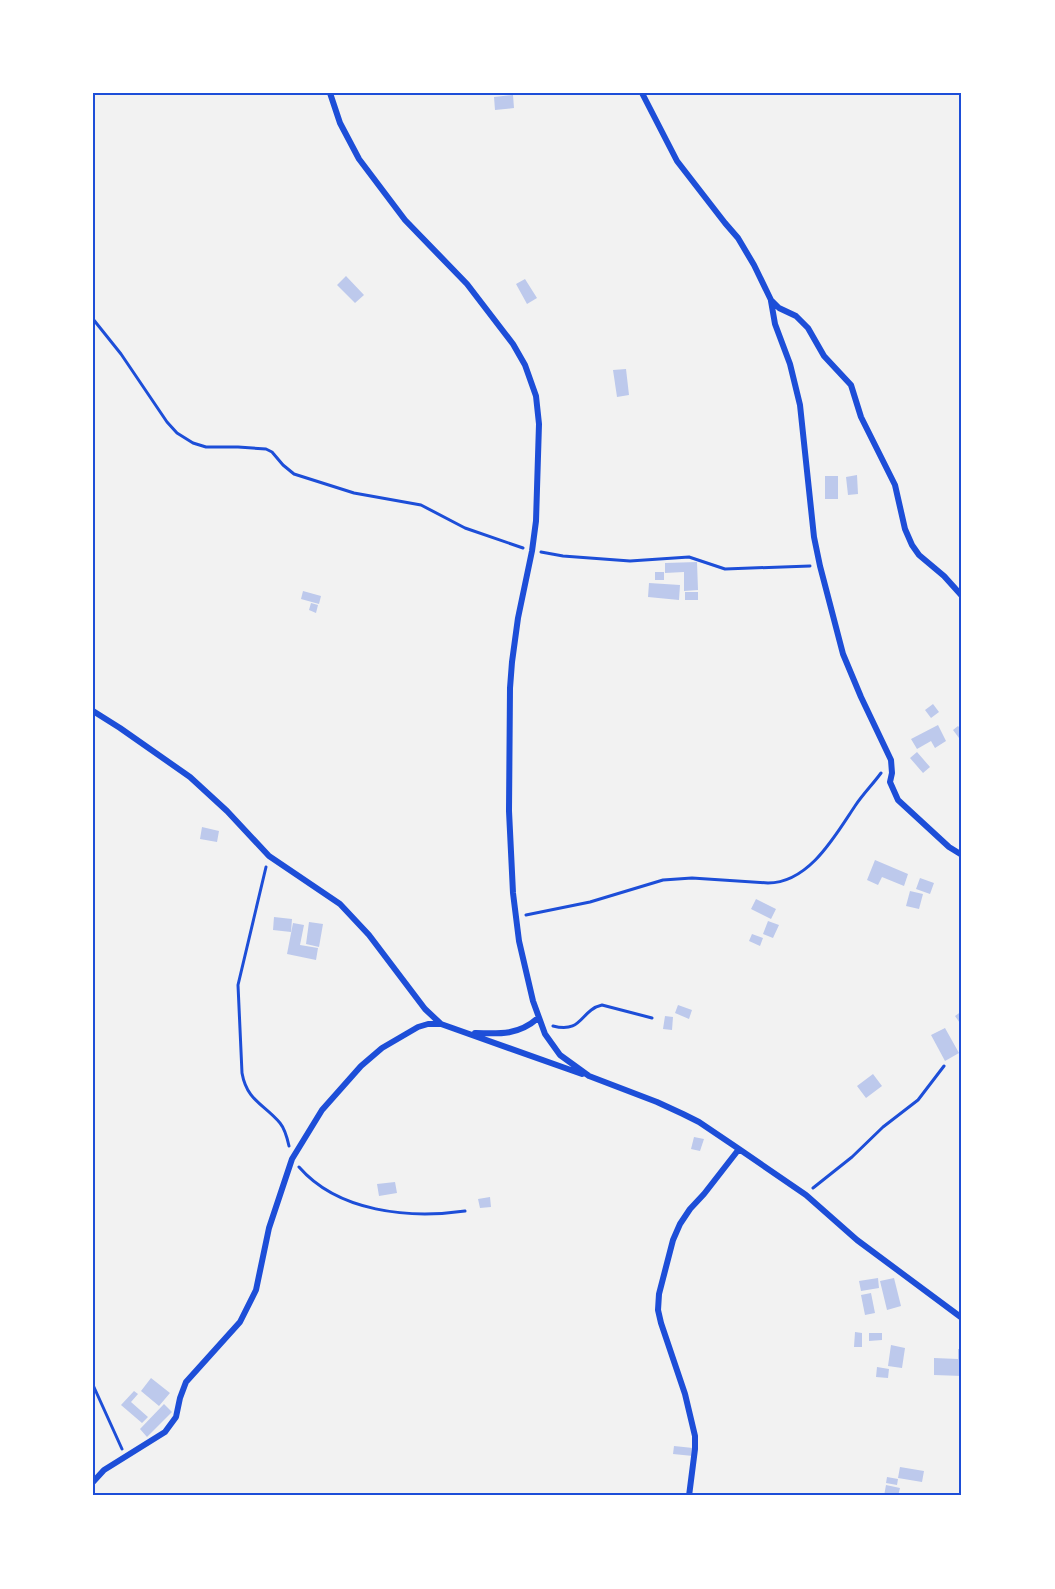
<svg xmlns="http://www.w3.org/2000/svg" width="1055" height="1589" viewBox="0 0 1055 1589" font-family="'DejaVu Sans',sans-serif">
<style>
.building{fill:#bdc9ec}
.lines{fill:none;stroke-linecap:round;stroke-linejoin:round}
.path{stroke:#1d4ed8;stroke-width:3}
.minor{stroke:#1d4ed8;stroke-width:6}
.neatline{fill:none;stroke:#1d4ed8;stroke-width:2}
</style>
<rect width="100%" height="100%" fill="#f2f2f2"/>
<path class="building" d="M513,95L514,108L495,110L494,97Z
M346,276L364,295L355,303L337,285Z
M525,279L537,298L527,304L516,284Z
M626,369L629,395L617,397L613,370Z
M857,475L858,494L848,495L846,477Z
M825,476H838V499H825Z
M697,562L698,590L684,591V572L665,573V563Z
M655,572H664V580H655Z
M649,583L680,585L679,600L648,597Z
M303,591L321,596L319,604L301,599Z
M685,592H698V600H685Z
M311,603L318,605L316,613L309,610Z
M933,704L939,712L931,718L925,710Z
M938,725L946,741L935,748L931,741L917,749L911,739Z
M958,726L962,730V736L959,738L953,730Z
M917,752L930,767L923,773L910,758Z
M202,827L219,831L217,842L200,839Z
M875,860L908,874L904,886L882,877L878,885L867,880Z
M920,878L934,883L930,894L916,889Z
M910,891L923,894L919,909L906,906Z
M756,899L776,909L771,919L751,909Z
M274,917L292,919L291,932L273,930Z
M768,921L779,925L773,938L763,934Z
M309,922L323,924L319,947L306,944Z
M293,923L304,925L300,945L318,948L316,960L287,954Z
M752,934L763,938L760,946L749,941Z
M678,1005L692,1010L689,1019L675,1013Z
M962,1011V1026L955,1016Z
M665,1016L673,1017L672,1030L663,1029Z
M945,1028L959,1053L945,1061L931,1035Z
M873,1074L882,1086L866,1098L857,1086Z
M694,1137L704,1139L700,1151L691,1149Z
M395,1182L397,1193L379,1196L377,1184Z
M490,1197L491,1207L480,1208L478,1199Z
M878,1278L879,1288L861,1291L859,1281Z
M894,1278L901,1306L887,1310L880,1281Z
M871,1293L875,1313L865,1315L861,1295Z
M855,1332L862,1333V1347H854Z
M869,1333H882V1340L869,1341Z
M891,1345L905,1348L902,1368L888,1366Z
M958,1349H962V1376L934,1375V1358L958,1359Z
M877,1367L889,1369L888,1378L876,1377Z
M151,1378L170,1393L159,1406L141,1391Z
M134,1391L138,1394L131,1402L148,1417L142,1423L121,1405Z
M164,1404L172,1412L147,1437L140,1429Z
M674,1446L693,1448V1456L673,1454Z
M900,1467L924,1471L922,1482L898,1478Z
M887,1477L898,1479L897,1485L886,1483Z
M886,1485L900,1488L898,1496H884Z"/>
<g class="lines">
<path class="path" d="M93,319L121,354L167,422L177,433L193,443L206,447H238L266,449L272,452L283,465L294,474L354,493L421,505L465,528L523,548
M541,552L563,556L630,561L689,557L725,569L810,566
M266,867L238,985L242,1073C247,1101 264,1104 280,1123C285,1129 287,1137 289,1146
M526,915L590,902L663,880L692,878L768,883C809,883 835,836 855,806C863,794 873,784 881,773
M553,1026C583,1034 580,1010 602,1005L652,1018
M299,1167C338,1212 409,1219 465,1211
M813,1188L852,1157L883,1127L918,1100L944,1066
M93,1385L122,1449"/>
<path class="minor" d="M330,93L340,123L359,159L405,220L467,284L513,344L525,365L536,396L539,424L536,521L532,551L518,618L512,662L510,688L509,811L513,893L519,941L533,1001L545,1034L560,1055L589,1076L657,1102L683,1114L699,1122L739,1149L806,1195L857,1240L962,1318
M642,93L677,161L725,223L738,238L754,265L771,300L779,308L796,316L808,328L824,356L851,385L861,417L895,485L905,529L912,545L919,555L944,576L962,596
M771,301L775,324L790,364L800,405L814,537L820,566L843,654L861,697L891,760L892,773L890,782L898,800L949,847L962,855
M93,711L120,728L190,777L227,811L269,856L340,904L369,935L425,1009L441,1024L582,1074
M475,1033C500,1034 519,1035 538,1018
M93,1482L104,1470L165,1432L176,1417L180,1398L186,1382L240,1322L256,1290L269,1228L292,1159L322,1110L361,1066L382,1048L418,1027L428,1024H440
M689,1496L695,1449V1436L685,1394L661,1323L658,1310L659,1294L673,1240L680,1224L690,1209L704,1194L739,1149"/>
</g>
<rect width="1055" height="1589" fill="none" stroke="#ffffff" stroke-width="189"/>
<rect x="94" y="94" width="866" height="1400" class="neatline"/>
</svg>
